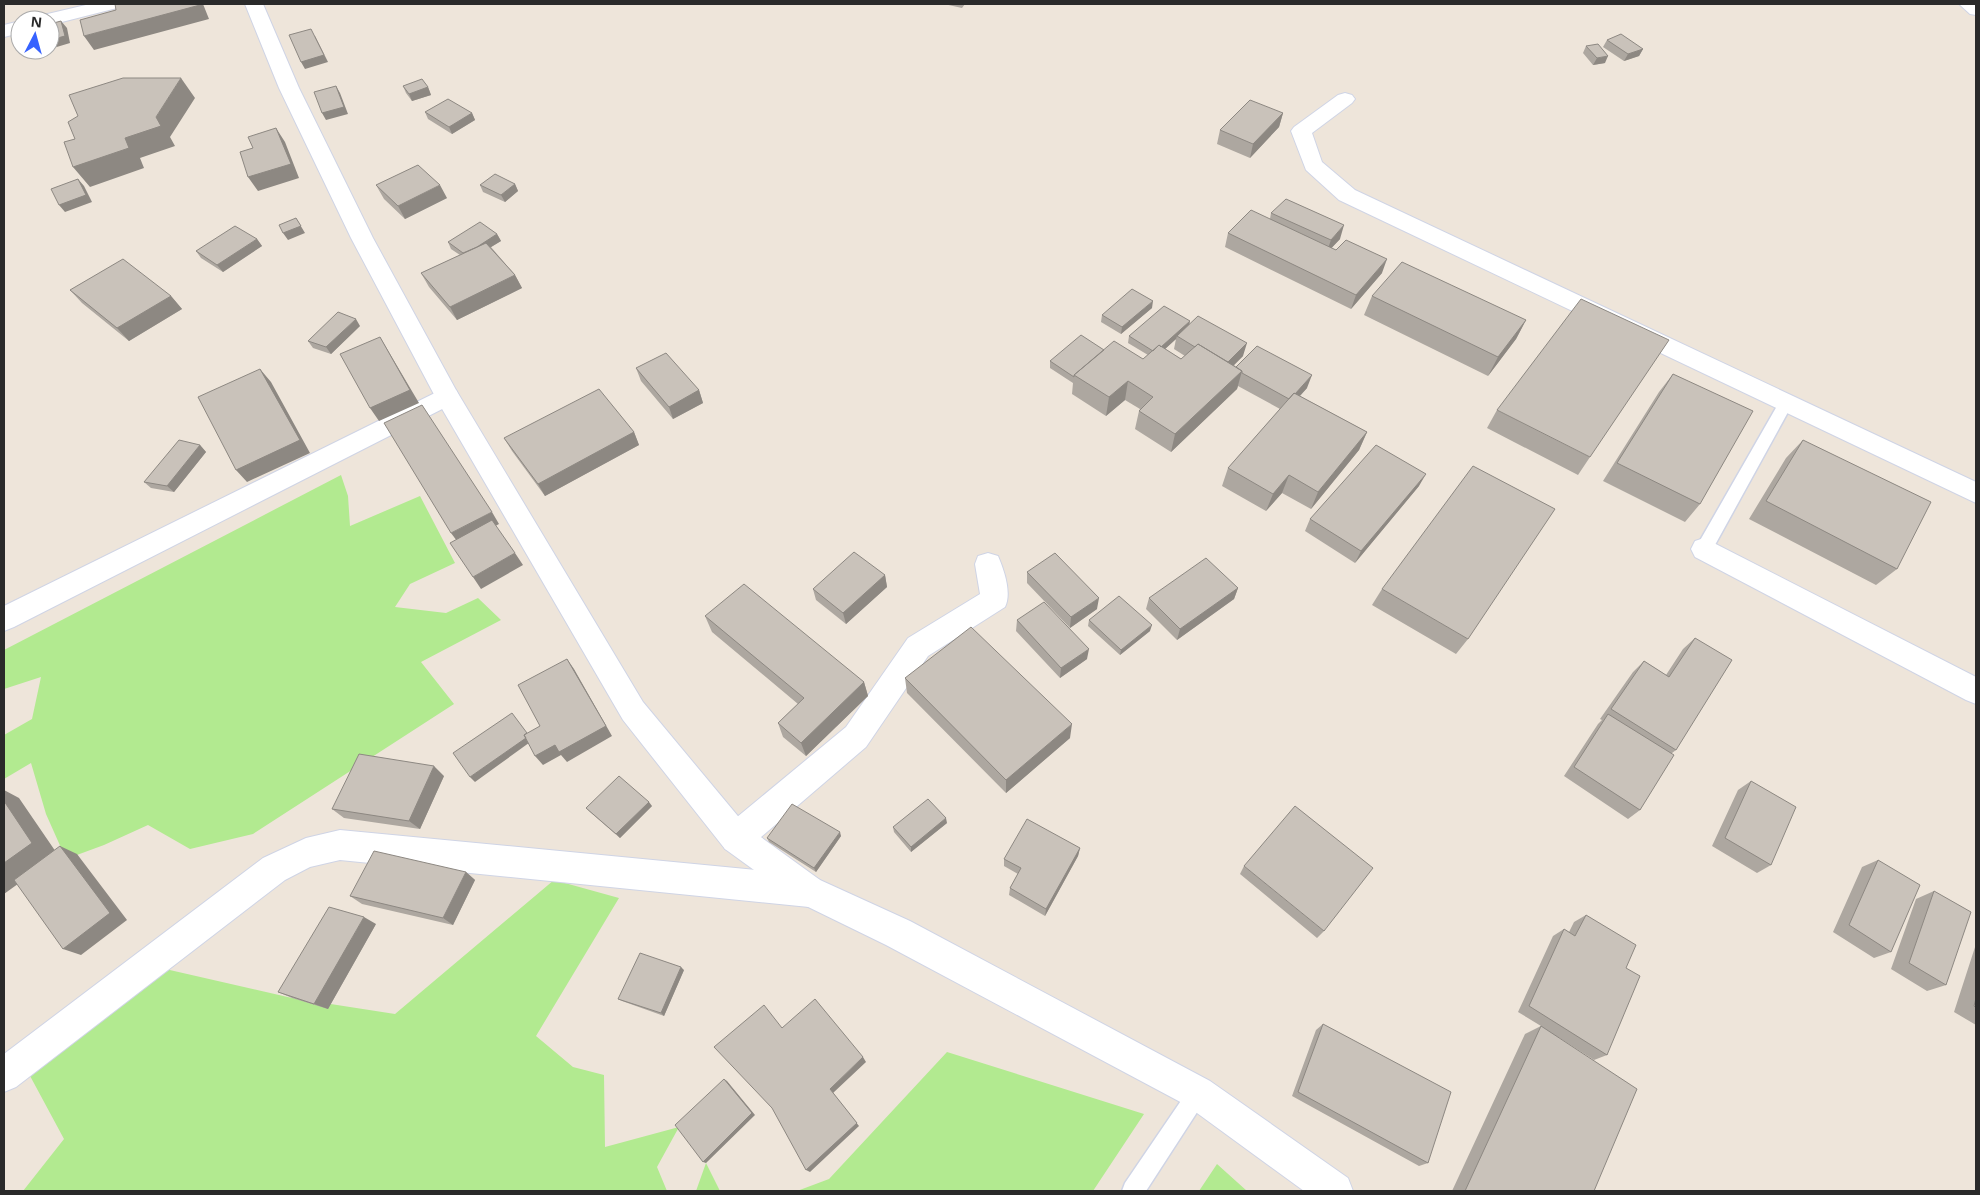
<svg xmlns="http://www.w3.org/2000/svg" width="1980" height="1195" viewBox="0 0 1980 1195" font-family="'Noto Sans',sans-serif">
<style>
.green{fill:#b2ea90}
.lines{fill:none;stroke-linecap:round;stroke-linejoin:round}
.lane-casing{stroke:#cfd4e5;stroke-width:3}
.street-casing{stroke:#cfd4e5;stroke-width:2}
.secondary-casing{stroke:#cfd4e5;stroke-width:2}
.lane{fill:#fff;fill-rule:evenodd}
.street{fill:#fff;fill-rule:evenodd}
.secondary{fill:#fff;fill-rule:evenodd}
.wall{fill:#ada7a0;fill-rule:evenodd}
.shaded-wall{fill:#8d8882}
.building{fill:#c9c2ba;stroke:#8d8882}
</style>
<rect width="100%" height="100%" fill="#eee5da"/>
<path class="green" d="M341,475L348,496L350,526L420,496L455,563L410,584L395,607L446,613L478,598L501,620L421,662L454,704L253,834L190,849L148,825L104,845L66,859L46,814L31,763L4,779V735L32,719L41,677L4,689V650Z
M554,880L619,898L536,1036L573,1067L604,1075L605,1147L679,1127L657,1167L667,1191H23L64,1139L29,1074L161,968L292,998L395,1014Z
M947,1052L1144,1114L1093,1191H797L829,1179Z
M706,1163L720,1191H696Z
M1217,1164L1247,1191H1199Z"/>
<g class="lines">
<g class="lane-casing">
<path id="lane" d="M1786,398L1791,399L1793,403L1710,554L1704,556L1698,554L1696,549L1698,544L1781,399Z
M1198,1083L1205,1086L1208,1093L1205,1100L1146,1191H1122L1125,1183L1191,1086Z"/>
</g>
<g class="street-casing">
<path id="street" d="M90,4H120L117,8L50,25V20H37L39,16Z
M1959,4H1976V15L1970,14Z
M20,21V33L4,37V25Z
M1345,93L1352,95L1355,99L1352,103L1312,133L1322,162L1355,190L1976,482V503L1339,200L1306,170L1291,131L1294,127L1338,95Z
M447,387L456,390L459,396L456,402L14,627L4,631V606Z
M1704,538L1976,677V704L1966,700L1695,557L1691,549L1695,541Z
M988,553L998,556C1004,570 1012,593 1005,607L928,656L866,747L747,849L736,853L725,849L720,838L725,827L846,727L908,638L980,594L975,564L978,556Z
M340,830L809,875L820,880L825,891L820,902L809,907L340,860L310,867L285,880L16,1087L4,1092V1054L263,858L306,838Z"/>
</g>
<g class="secondary-casing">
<path id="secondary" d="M245,4H263L299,88L373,238L456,390L643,702L747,827L820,880L910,921L1210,1081L1348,1178L1353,1191H1304L1186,1105L886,945L798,902L725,849L623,720L438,402L351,238L279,88Z"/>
</g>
<use href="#lane" class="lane"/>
<use href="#street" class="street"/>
<use href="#secondary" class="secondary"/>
</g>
<path class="wall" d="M944,4H965L962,8Z
M1607,40L1643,49L1639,56L1624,61L1603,47Z
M1586,46L1605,63L1593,65L1583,53Z
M403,86L428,87L431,95L412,101L406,93Z
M425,112L472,113L475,120L452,134L428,119Z
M1283,113L1279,127L1250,158L1217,144L1220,130Z
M515,184L518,191L505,202L483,192L480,185Z
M376,185L447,198L405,219L384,199Z
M1271,213L1340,239L1331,248L1382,273L1351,309L1225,247L1228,233L1270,219Z
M497,234L501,241L491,247L515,275L522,288L457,320L429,287L421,273L460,255L451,249L448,242Z
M257,239L262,246L223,272L201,258L196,251Z
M70,290L171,296L182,309L129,341L82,303Z
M1372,296L1526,320L1516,339L1488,376L1364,315Z
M1152,308L1121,334L1101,322L1102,315Z
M1190,324L1243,356L1234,365L1236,367L1307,388L1300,396L1367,432L1359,450L1311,509L1282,493L1266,511L1222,486L1228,468L1280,409L1238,386L1237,389L1171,452L1135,429L1139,411L1140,409L1125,400L1106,416L1072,394L1073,383L1050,368V361L1143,359L1148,355L1128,343L1129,336ZM1176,339L1174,349L1185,356L1181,359L1165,349Z
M360,326L331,354L313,348L308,341Z
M636,368L699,390L703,403L673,419L641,381Z
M1673,374L1700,504L1685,522L1603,481L1659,392Z
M1497,410L1590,457L1578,475L1487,428Z
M634,432L639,445L545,496L512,451L504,438Z
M1803,440L1897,569L1876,585L1749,519L1786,458Z
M200,445L206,452L174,492L151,488L144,482Z
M1419,486L1355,563L1305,531L1310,519Z
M1027,572L1097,609L1070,628L1027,583Z
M885,575L887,587L846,624L816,600L813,589Z
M1238,588L1234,599L1177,640L1146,609L1149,598Z
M1382,589L1468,639L1456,654L1372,605Z
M705,616L864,682L868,696L806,756L783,737L778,723L798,704L712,632Z
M1017,620L1087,659L1060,678L1016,631Z
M1089,620L1150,631L1120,655L1088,626Z
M1695,638L1676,750L1672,753L1640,810L1628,819L1564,776L1598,724L1602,720L1600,719L1633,672L1644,661L1666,675L1683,649Z
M905,678L1070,738L1006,793L907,693Z
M444,776L420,829L344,818L332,809Z
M1751,781L1771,865L1757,873L1712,846L1738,790Z
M652,806L620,838L590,812L586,808Z
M947,823L911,852L894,832L893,827Z
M841,836L816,872L769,842L767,838Z
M1080,848L1078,856L1045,916L1009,895L1010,888L1018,874L1004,866V859Z
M1878,860L1891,952L1874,958L1833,932L1862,867Z
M1244,866L1324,931L1317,938L1240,874Z
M466,872L475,880L453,925L362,904L350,896Z
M1934,891L1946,985L1927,991L1891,969L1916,899Z
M1586,915L1626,968L1607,1055L1594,1060L1558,1037L1594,1191H1452L1525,1034L1541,1026L1518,1012L1553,936L1564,929L1569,932L1574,922Z
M376,924L328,1009L292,998L278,992Z
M1976,944V1025L1954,1012Z
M684,970L664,1016L622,1001L618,999Z
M1323,1024L1428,1163L1419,1166L1292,1096L1316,1030Z"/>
<path class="shaded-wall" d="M200,4H203L209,19L94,50L84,36Z
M61,21L67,28L70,43L50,49V40Z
M315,36L328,62L305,69L301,62Z
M1643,49L1639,56L1624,61L1628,54Z
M1608,56L1605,63L1593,65L1597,58Z
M181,78L195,98L170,137L175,146L140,158L144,168L90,187L73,167L125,138L156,117Z
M336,86L340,93L348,114L326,120L322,113Z
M428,87L431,95L412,101L409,94Z
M472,113L475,120L452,134L449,127Z
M1283,113L1279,127L1250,158L1253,144Z
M276,128L285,142L299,178L258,191L248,177Z
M78,179L84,186L92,202L65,212L59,205Z
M515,184L518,191L505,202L501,195Z
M440,185L447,198L405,219L398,206Z
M296,218L305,233L288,240L283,233Z
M1344,225L1340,239L1326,254L1331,240Z
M497,234L501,241L468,261L464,254Z
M257,239L262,246L223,272L217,265Z
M1387,259L1382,273L1351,309L1356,295Z
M515,275L522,288L457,320L450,307Z
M171,296L182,309L129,341L117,328Z
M1153,301L1152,308L1121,334L1122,327Z
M356,319L360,326L331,354L326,347Z
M1526,320L1516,339L1488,376L1498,357Z
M1190,321L1189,328L1177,336L1176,339L1154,359L1155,352Z
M380,337L419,403L379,421L370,408Z
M1247,343L1243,356L1222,377L1225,364Z
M260,369L271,382L310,453L247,482L236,470Z
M1242,371L1237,389L1171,452L1175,434Z
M1312,375L1307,388L1285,412L1290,399Z
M1128,381L1125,400L1106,416L1109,397Z
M699,390L703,403L673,419L669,407Z
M634,432L639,445L545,496L538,484Z
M1367,432L1359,450L1311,509L1318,492Z
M200,445L206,452L174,492L167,486Z
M1426,474L1419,486L1355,563L1361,551Z
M1289,475L1282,493L1266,511L1273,494Z
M492,512L499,524L460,545L451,533Z
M515,553L523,565L481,589L473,577Z
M885,575L887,587L846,624L843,613Z
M1238,588L1234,599L1177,640L1180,629Z
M1099,598L1097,609L1070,628L1071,617Z
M1152,625L1150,631L1120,655L1121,650Z
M1089,649L1087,659L1060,678L1061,668Z
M567,659L574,669L612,736L567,762L561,755L543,765L535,756Z
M864,682L868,696L806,756L801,743Z
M1072,724L1070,738L1006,793V780Z
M529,735L533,740L475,782L470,777Z
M434,766L444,776L420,829L409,821Z
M4,790L19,798L58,855L4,894Z
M649,802L652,806L620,838L616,834Z
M946,818L947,823L911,852V847Z
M840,832L841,836L816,872L814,868Z
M60,846L77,854L127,920L81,955L63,949Z
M1080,848L1078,856L1045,916L1046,909Z
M466,872L475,880L453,925L443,918Z
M364,917L376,924L328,1009L314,1004Z
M681,967L684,970L664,1016L661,1013Z
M863,1057L866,1062L833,1093L859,1126L810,1172L806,1170L830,1089Z
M724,1079L727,1081L755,1115L706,1163L703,1162Z"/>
<path class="building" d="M115,4H200V5L84,36L80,20L116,10Z
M61,21L65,36L50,40V24Z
M311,29L324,55L301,62L289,35Z
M1621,34L1643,49L1628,54L1607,40Z
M1598,44L1608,56L1597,58L1586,46Z
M123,78H181L156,117L161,126L125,138L129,148L73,167L64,142L75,139L68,122L78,116L69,95Z
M422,79L428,87L409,94L403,86Z
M336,86L344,107L322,113L314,92Z
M448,99L472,113L449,127L425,112Z
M1250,100L1283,113L1253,144L1220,130Z
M276,128L291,164L248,177L240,152L253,148L248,137Z
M418,165L440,185L398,206L376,185Z
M495,174L515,184L501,195L480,185Z
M78,179L86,195L59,205L51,189Z
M1286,199L1344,225L1331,240L1271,213Z
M1251,210L1336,250L1346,240L1387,259L1356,295L1228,233Z
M296,218L301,226L283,233L279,225Z
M480,222L497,234L477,247L463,253L448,242Z
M235,226L257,239L217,265L196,251Z
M486,243L515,275L450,307L421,273Z
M123,259L171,296L117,328L70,290Z
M1402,262L1526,320L1498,357L1372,296Z
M1132,289L1153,301L1122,327L1102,315Z
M1581,299L1669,340L1590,457L1497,410Z
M1164,306L1190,321L1161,347L1159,345L1153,351L1129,336Z
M338,312L356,319L326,347L308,341Z
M1198,316L1247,343L1228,362L1198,344L1195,347L1177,336Z
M1081,335L1104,350L1074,375V377L1050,361Z
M380,337L410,390L370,408L340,354Z
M1114,341L1143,359L1159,345L1181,359L1198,344L1242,371L1175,434L1139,411L1153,397L1128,381L1109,397L1074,375Z
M1257,346L1312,375L1295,394L1294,393L1289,399L1242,373V371L1236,367Z
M666,353L699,390L669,407L636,368Z
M260,369L300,440L236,470L198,397Z
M1673,374L1753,411L1700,504L1617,463Z
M599,389L634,432L538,484L504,438Z
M1294,393L1367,432L1318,492L1289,475L1273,494L1228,468Z
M422,405L492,512L451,533L384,423Z
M179,440L200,445L167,486L144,482Z
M1803,440L1931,502L1897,569L1766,501Z
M1376,445L1426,474L1361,551L1310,519Z
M1473,466L1555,509L1468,639L1382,589Z
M492,520L515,553L473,577L450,543Z
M854,552L885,575L843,613L813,589Z
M1055,553L1099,598L1071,617L1027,572Z
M1206,558L1238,588L1180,629L1149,598Z
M744,584L864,682L801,743L778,723L804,698L705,616Z
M1119,596L1152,625L1121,650L1089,620Z
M1044,602L1089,649L1061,668L1017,620Z
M971,627L1072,724L1006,780L905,678Z
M1695,638L1732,660L1676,750L1611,709L1644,661L1669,677Z
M567,659L606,726L559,752L555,745L535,756L524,735L540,726L518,685Z
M512,713L527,733L524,735L526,738L470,777L453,753Z
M1608,714L1674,755L1640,810L1574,767Z
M359,754L434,766L409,821L332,809Z
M619,776L649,802L616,834L586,808Z
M1751,781L1796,807L1771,865L1725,838Z
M928,799L946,818L911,847L893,827Z
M4,801L32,843L4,863Z
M792,804L840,832L814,868L767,838Z
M1295,806L1373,868L1324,931L1244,866Z
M1027,819L1080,848L1046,909L1010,888L1021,868L1004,859Z
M60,846L110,913L63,949L14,880Z
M374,851L466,872L443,918L350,896Z
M1878,860L1920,885L1891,952L1849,925Z
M1934,891L1971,912L1946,985L1909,963Z
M329,907L364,917L314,1004L278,992Z
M1586,915L1636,945L1626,968L1640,976L1607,1055L1529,1006L1564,929L1575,936Z
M640,953L681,967L661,1013L618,999Z
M1976,998V1008L1974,1006Z
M815,999L863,1057L830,1089L857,1123L806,1170L772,1108L714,1047L764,1005L782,1028Z
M1323,1024L1451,1092L1428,1163L1298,1092Z
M1541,1026L1637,1089L1594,1191H1465Z
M724,1079L752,1113L703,1162L675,1125Z"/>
<rect width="1980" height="1195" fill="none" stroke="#2a2a2a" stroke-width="10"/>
<g transform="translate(35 35) rotate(6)"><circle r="24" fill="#ffffff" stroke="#aaaaaa"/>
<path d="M0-4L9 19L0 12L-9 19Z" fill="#3662ff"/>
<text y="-8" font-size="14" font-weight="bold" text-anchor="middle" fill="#2a2a2a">N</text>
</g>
</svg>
